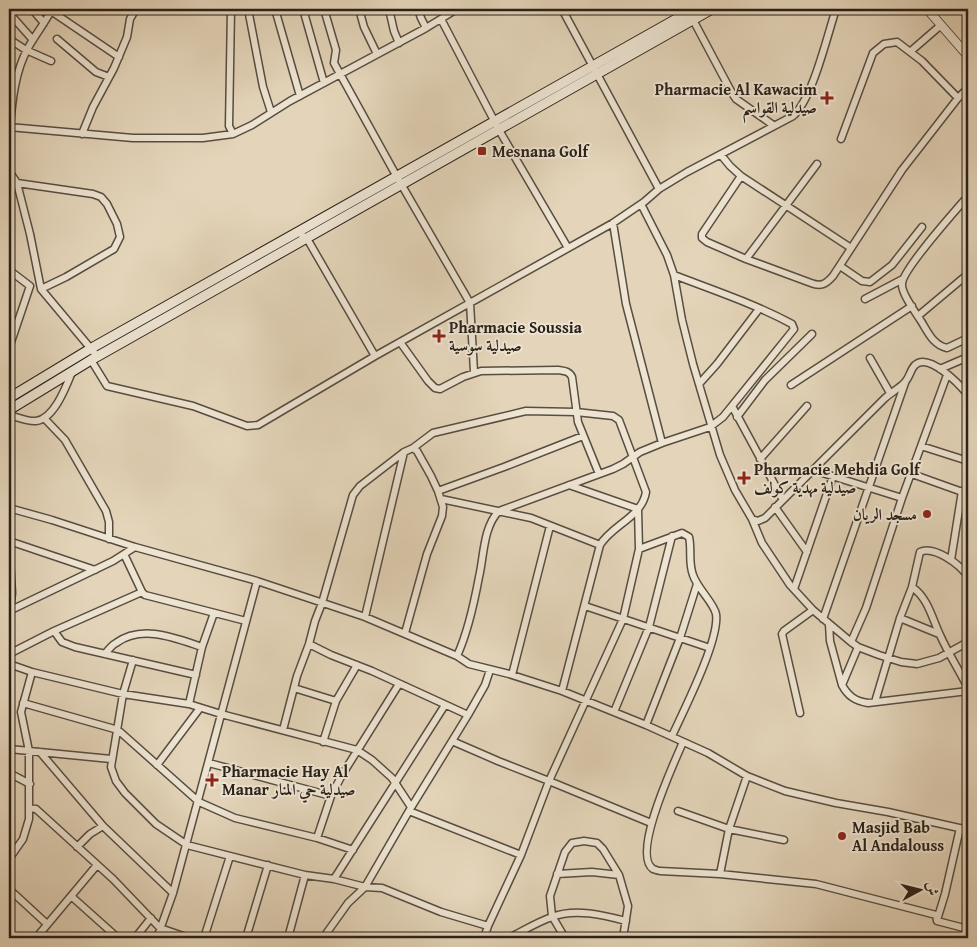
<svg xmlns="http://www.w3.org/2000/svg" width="977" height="947" viewBox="0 0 977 947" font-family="'Gentium Book Plus',Amiri,serif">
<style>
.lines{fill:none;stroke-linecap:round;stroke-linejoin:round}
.minor-casing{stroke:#584d41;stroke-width:9}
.tertiary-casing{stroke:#584d41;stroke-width:10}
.secondary-casing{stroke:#2a2019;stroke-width:11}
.minor{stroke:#ede4d2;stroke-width:6}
.tertiary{stroke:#ede4d2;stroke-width:8}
.secondary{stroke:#ede4d2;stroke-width:9}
.poi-dot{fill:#8f2418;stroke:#ede4d2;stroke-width:2}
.labels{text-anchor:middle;stroke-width:4;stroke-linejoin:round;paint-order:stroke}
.poi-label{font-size:16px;font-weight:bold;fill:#2a2019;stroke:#ede4d2;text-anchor:start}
</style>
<rect width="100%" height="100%" fill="#e4d5ba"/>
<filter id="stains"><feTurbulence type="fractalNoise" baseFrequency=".004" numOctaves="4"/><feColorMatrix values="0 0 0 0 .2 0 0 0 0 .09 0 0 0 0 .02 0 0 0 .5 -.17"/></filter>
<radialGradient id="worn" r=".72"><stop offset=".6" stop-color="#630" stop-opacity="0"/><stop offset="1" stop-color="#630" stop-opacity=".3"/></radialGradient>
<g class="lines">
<g class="minor-casing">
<path id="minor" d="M32,9L44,23
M231,9L229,126L233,134
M248,9L263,87L271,112
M275,9L300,96
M303,9L324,83
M324,9L336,50L334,63L397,177L470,303L474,372
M359,9L364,27L377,54
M389,9L394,31L399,43
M418,9L421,18L426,28
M562,9L659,189
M51,11L119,57
M9,13L33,40
M691,16L732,93L736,99L773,125
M441,19L499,130L568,248
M9,39L26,50L51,61
M57,39L96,72L109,77
M911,51L941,25
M9,127L133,138H203L233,134L252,125L290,101L426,28L457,9
M10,127C12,102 15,71 28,48C35,35 45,23 52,9
M82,134L93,107L114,68L127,37L130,19L136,9
M841,139L873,53L884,44L897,42L922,61L958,98
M721,155L730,166L741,176L702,234V238L707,242L746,259
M817,164L746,259L811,283C821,287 826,284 833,276L902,170L958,98L968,88
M9,171L17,183L30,234L41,289L97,356
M741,176L851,248
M17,183L93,194L101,197L107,204L117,224L120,237L114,249L66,277L41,289
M968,196C956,210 902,270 902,284C901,293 916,313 921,321C928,332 933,345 947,348L968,338
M641,204L667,255L674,275L682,320L693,364L720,455L735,490L752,519L762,543L790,585L813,610L851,642L858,647L879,655L901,662L917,664L939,658L968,642
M613,223L626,304L662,443
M299,232L309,242L375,356
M840,266L862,281L870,282L892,265L922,227
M9,270L30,286L9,348
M865,299L903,279
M918,316L968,274
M400,342L428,381L435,388L440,389L463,377L481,371L558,370C565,371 569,371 572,377L578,422L599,474
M870,358L890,393
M91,360L107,386L193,406L247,426L258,425L375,356L613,223L644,202L659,189L687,172L793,116C813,98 827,36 836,9
M940,369L968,357
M699,384L717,364L759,309
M791,385L912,306
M732,406L783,500
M9,415C17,417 28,422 36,421C54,419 66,387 72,372
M737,417L765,380L812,334
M44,418L65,440L106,511L109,522V539
M921,446L968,461
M413,448L433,433L526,411L576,412L613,416L619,420L646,492C642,517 612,525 600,545L562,691
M760,459L807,406
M813,470L902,498
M912,474L968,494
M569,485L638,509L639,549
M438,491L504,467L583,436
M441,499L531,518L600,545
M775,507L807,552
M9,508L52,520L135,547L257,581L365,617L457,656L469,664L509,674L562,691L646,725L708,753L747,776L785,791L836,803L888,812L968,830
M752,519L758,521L765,518L884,399C889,394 901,387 905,382C910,377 910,370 915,365C929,352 960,385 968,395
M9,541L95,570
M9,542L12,593L9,620
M124,554L142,592L145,595L246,621
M951,560L962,491
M912,587C928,598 932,618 940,635C948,653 959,670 968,688
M794,589L833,476
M585,606L710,648
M11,610L113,561L135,547
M365,617L404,452
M900,618L939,634
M823,619L905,383
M829,624L830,641L842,685
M54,631L62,642L75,647L196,675
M851,642L866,608L902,498L947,375
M309,644L331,655L372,671L468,715
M858,647L842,685C848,696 855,701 868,703L968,691
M9,654L54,631L142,592
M105,654C108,650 112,645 116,643C142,624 175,638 202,647
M457,656C468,632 474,604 479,577C484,556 483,527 499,511L613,469L623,464L640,452L662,443L710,427L723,417L794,329L792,324C755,304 713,290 674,275
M133,660L123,694L111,767L116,781L125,793L156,824L187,845L305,875L334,879L365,887L382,888L441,912L488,926
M9,664L32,672L123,694L189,704L221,714L357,750L372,760L392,778L411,807
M512,675L550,526
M294,688L336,701
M875,702L900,618L912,587L920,552C934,545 961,565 968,577
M23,703L118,730L199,802L235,818L317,838L353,850
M189,704L202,647L214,613
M614,712L649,627L672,536
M800,713L782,634L784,631L813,610
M646,725L680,638L697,584
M283,730L297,676L309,644L315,621L322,603L353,495L360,486L404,452L413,448L417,451L431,476L438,491L443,507L442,516L427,554L405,633
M452,741L498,761L549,781L651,823
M323,742L336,701L357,665
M683,742C675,761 631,854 653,869C653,869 659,871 660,871L720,874L816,884L936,915L937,921L968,929
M9,749L111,759
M40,752L103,826L173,893
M209,763L331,796
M157,765L200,708
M9,773L30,784
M29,808L36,809L113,879L160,928L189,938
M409,811L521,855
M678,811L729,829L784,840
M317,838L331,796L342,775L399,684
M77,847L90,834L103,826
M9,859L23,839L29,819V751L21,712L32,672
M557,874L592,872L619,875
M720,874L729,829L747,776
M334,879L445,705
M9,889L47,924
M71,896L118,938
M937,920L945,894L960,828
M36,938L97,865
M135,938L151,918
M157,938L173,893L257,581
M204,938L230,856
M246,938L268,865
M288,938L305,875
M323,938L348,903L365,887L409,811L468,715L485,685L490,670
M486,938V932L488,926L521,855L549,781L623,619L639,549L682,533L689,537C692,550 688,562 693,575C697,588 714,603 716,614C720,639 684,710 672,736
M509,938C523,931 537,922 552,917C575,908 603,915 626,921
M565,938L552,916L550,896L565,852L572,843L584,841L597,843L603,849L619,875L628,906L623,938"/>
</g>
<g class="tertiary-casing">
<path id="tertiary" d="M927,9L968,56"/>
</g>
<g class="secondary-casing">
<path id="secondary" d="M9,398L90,349L694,9
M9,410L91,360L712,9"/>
</g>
<use href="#minor" class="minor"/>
<use href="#tertiary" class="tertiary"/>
<use href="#secondary" class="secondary"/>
</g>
<g class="poi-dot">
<path d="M824.5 90.5h5v5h5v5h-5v5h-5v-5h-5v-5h5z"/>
<rect x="477" y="146" width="10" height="10" rx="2.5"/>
<path d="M436.5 328.5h5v5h5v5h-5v5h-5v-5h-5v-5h5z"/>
<path d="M741.5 470.5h5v5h5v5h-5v5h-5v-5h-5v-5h5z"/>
<circle cx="927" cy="514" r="5"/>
<path d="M209.5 772.5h5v5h5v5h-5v5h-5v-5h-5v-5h5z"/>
<circle cx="842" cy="836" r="5"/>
</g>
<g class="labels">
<g class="poi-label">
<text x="817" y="95" text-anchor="end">Pharmacie Al Kawacim<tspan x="817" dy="18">صيدلية القواسم</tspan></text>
<text x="492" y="157">Mesnana Golf</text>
<text x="449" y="333">Pharmacie Soussia<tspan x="449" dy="18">صيدلية سوسية</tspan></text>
<text x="754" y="475">Pharmacie Mehdia Golf<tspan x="754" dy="18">صيدلية مهدية كولف</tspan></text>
<text x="917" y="520" text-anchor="end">مسجد الريان</text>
<text x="222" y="777">Pharmacie Hay Al<tspan x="222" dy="18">Manar صيدلية حي المنار</tspan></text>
<text x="852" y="833">Masjid Bab<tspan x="852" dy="18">Al Andalouss</tspan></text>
</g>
</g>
<rect width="977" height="947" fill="none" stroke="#e4d5ba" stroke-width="30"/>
<rect x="10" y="10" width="957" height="927" fill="none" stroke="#2a2019" stroke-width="2.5"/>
<rect x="15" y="15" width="947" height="917" fill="none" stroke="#2a2019"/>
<g transform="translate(920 890) rotate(83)" stroke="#ede4d2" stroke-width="4" paint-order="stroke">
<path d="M0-4L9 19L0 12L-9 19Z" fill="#2a2019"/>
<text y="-8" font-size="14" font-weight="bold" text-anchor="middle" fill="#2a2019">ش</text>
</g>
<rect width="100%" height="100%" filter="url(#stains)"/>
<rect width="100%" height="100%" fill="url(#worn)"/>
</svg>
